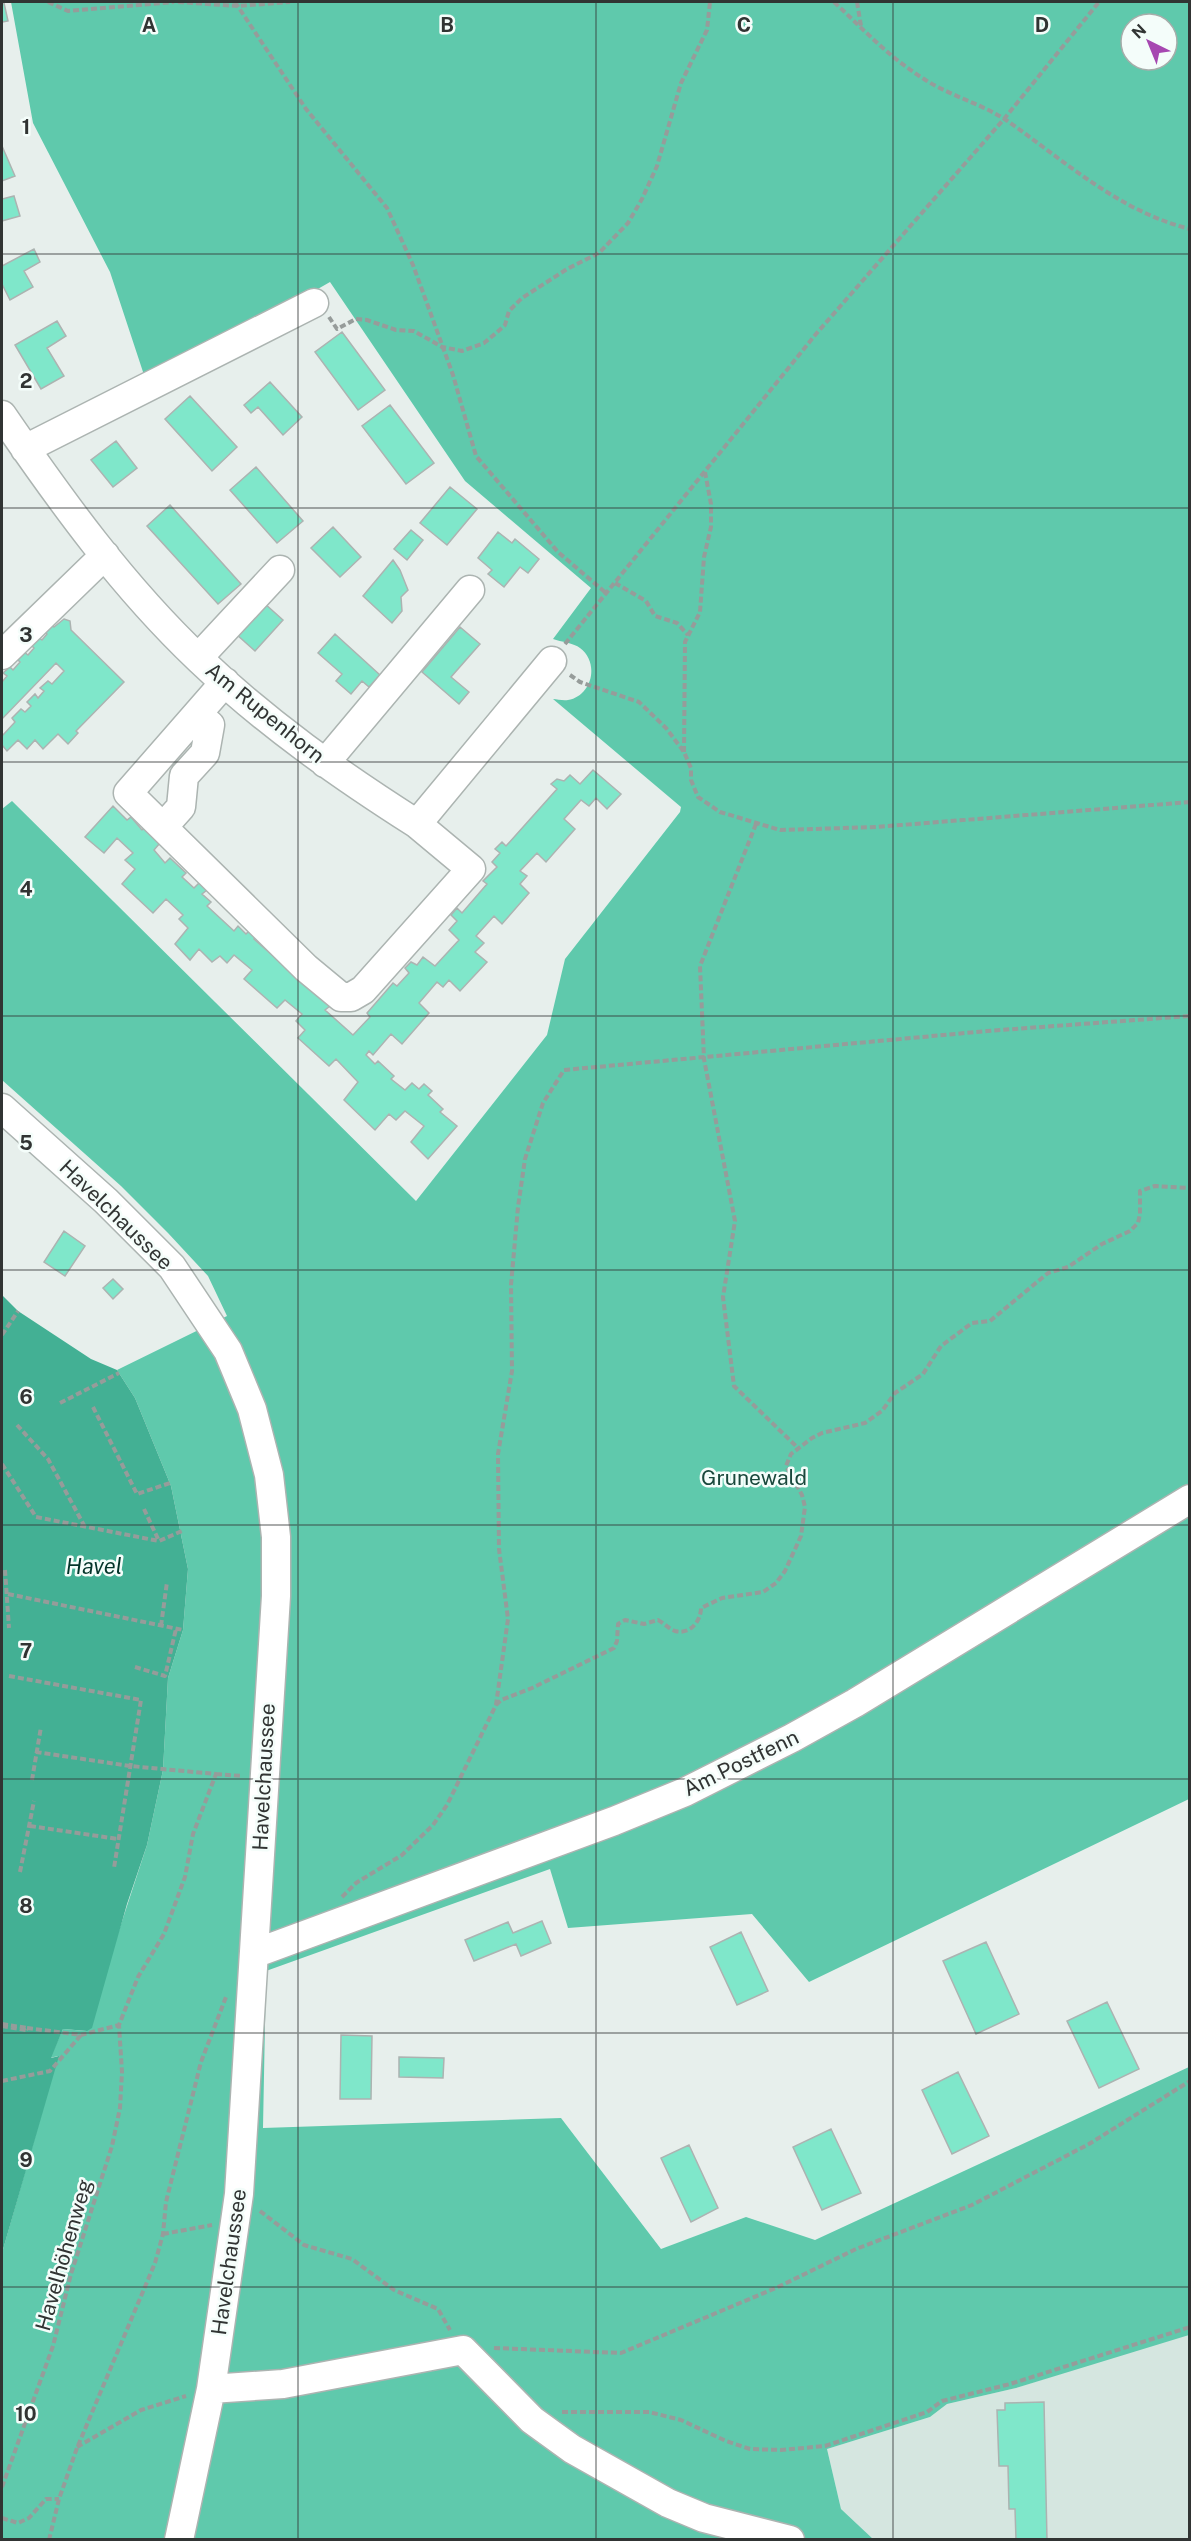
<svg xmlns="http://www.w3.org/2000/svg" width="1191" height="2541" viewBox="0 0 1191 2541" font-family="'Public Sans',sans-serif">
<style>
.built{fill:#d5e6e0}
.forest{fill:#5fc9ac;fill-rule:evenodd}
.water{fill:#43b094}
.building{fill:#7fe7ca;stroke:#acb3b1;stroke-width:1.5}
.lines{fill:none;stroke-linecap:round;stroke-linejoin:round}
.minor-casing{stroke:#acb4b1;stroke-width:31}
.path{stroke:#969c9a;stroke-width:4;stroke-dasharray:6 3;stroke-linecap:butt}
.minor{stroke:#fff;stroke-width:28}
.grid{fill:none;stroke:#313433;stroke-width:1.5;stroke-opacity:0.55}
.labels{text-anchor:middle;stroke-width:5;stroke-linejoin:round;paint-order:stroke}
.street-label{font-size:21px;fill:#313433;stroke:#f4fdfa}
.park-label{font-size:21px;fill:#19483c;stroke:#f4fdfa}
.water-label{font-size:22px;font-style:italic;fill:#03352a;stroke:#f4fdfa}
.grid-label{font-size:20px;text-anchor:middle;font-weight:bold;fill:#313433;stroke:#f4fdfa;stroke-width:5;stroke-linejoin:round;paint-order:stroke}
</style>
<rect width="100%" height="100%" fill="#e7efec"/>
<path class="built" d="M1189,2333V2539H873L841,2509L827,2449L930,2417L947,2404L1016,2388Z"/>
<path class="forest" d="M11,2H1189V1799L809,1982L752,1914L568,1928L550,1869L266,1971L263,2128L561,2118L661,2249L746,2217L815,2240L1189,2067V2335L1016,2388L947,2404L930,2417L827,2449L841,2509L873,2539H2V2253L58,2056L50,2058L63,2029L86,2031L147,1845L163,1770L168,1678L183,1630L188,1569L171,1486L135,1398L117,1370L227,1316L208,1276L168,1233L121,1186L2,1080V809L12,801L416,1201L547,1035L565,959L680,812L681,807L553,699C557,699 563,701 568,700C592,696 600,663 580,648C574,643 561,642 553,639L591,588L465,481L330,282L239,334L146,381L110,272L33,123ZM1131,24H1167V60H1131Z"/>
<path class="water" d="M2,1295L18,1311L91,1359L117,1370L135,1398L171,1486L188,1569L183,1630L168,1678L163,1770L147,1845L127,1904L92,2028L87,2031L63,2029L51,2058L59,2056L2,2253Z"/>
<path class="building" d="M4,3L8,21L2,22V4Z
M2,146L15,176L2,181Z
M14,196L20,216L2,221V199Z
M34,249L40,262L24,271L33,287L10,300L2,284V266Z
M57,321L66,336L47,348L64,376L41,389L15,345Z
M342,332L385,390L358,410L315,352Z
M270,382L302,417L283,435L258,407L251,413L244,405Z
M190,396L237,447L212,471L165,419Z
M390,405L434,463L406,484L362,426Z
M116,441L137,468L113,487L91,460Z
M256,467L303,521L277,543L230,490Z
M450,487L477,509L447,545L420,523Z
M170,505L241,584L218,604L147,526Z
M333,527L361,557L340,577L311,548Z
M411,530L423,540L407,560L394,549Z
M498,532L512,543L515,539L539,559L528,573L520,567L504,587L488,574L492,570L478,558Z
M393,560L400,570L408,590L401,597L402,611L392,623L363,596Z
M264,603L283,620L255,651L236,634Z
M64,619L70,621L71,630L124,682L76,731L78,733L68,744L58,734L43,749L35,740L27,749L18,740L7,751L2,745V736L15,722L12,718L21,709L25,712L31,706L27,702L35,694L38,698L44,691L40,688L48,681L52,684L64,671L56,663L2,719V682L7,676L3,673L10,667L13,670L20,662L17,659L24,652L28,655L34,648L31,645L38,637L42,640L47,634L44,631L51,624L54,627Z
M460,627L480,644L451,677L469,692L459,704L422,672Z
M335,634L380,675L369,687L362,681L351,694L336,681L342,674L318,653Z
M593,770L621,794L607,809L596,798L589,806L581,800L564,819L575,829L546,862L537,853L520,871L527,876L520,884L529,893L502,924L494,916L476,936L484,943L475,952L487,962L460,991L449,980L443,987L437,982L419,1003L429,1013L402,1044L391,1034L373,1055L369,1051L366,1055L375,1064L378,1061L394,1076L391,1079L405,1090L412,1083L419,1089L424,1084L432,1091L428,1095L443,1109L440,1112L457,1126L428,1159L411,1142L424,1126L405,1111L396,1120L389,1114L375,1130L344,1100L358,1082L336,1059L329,1066L298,1038L305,1030L296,1021L302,1014L285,1000L277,1008L244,979L252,970L234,955L227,963L220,956L212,962L199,949L190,960L175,944L188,928L179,919L183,915L166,899L153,913L122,884L135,869L125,860L133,853L117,838L104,853L85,837L113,806L127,820L131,817L142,830L148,824L160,843L154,850L165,863L170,858L186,873L182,877L194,888L199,883L207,890L202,894L211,902L207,906L234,931L238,926L246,934L251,929L258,935L254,939L330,1006L325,1010L353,1035L370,1017L367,1013L393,983L397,986L409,973L405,968L411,962L417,965L423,957L435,966L459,940L449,930L457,921L451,915L457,908L462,913L487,884L483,881L497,867L492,862L500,853L495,849L502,842L506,846L557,789L551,784L557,779L564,781L570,775L580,784Z
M64,1231L85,1246L65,1276L44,1262Z
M113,1279L123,1289L113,1299L103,1288Z
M542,1921L551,1943L521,1956L516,1944L474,1961L465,1940L508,1922L513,1933Z
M741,1932L768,1991L737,2005L710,1947Z
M986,1942L1019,2014L976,2034L943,1961Z
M1107,2002L1139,2069L1099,2088L1067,2021Z
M341,2035L372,2036L371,2099H340Z
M399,2057L444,2058L443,2078L399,2077Z
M958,2072L989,2136L952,2154L922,2090Z
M831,2129L861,2193L822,2210L793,2147Z
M689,2145L718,2208L691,2222L661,2158Z
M1044,2402L1047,2540H1016L1015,2509H1009L1008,2466H999L997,2410H1005V2403Z"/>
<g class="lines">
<g class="minor-casing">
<path id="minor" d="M2,415C61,501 123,587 199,659C266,723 340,775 417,824L552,661
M25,449L314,303
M2,655L105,555
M198,658L280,570
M225,682L128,793L306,968L341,997H351L363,990L471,869L417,824
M325,763L470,590
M164,826L181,807L184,776L205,753L210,725L197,714
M2,1108L106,1201L172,1267L228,1351L252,1409L269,1475L276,1537V1596L239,2194L211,2389L179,2540
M256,1953L614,1821L685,1792L792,1738L855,1703L1190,1499
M211,2389L283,2384L463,2350L532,2420L572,2449L668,2503L704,2518L790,2540"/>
</g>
<path class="path" d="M48,2L68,11L174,2
M178,2L238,6L290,2
M235,2L306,109L387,208L413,265L453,375L476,456L558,552L606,593
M834,2C863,29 890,58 924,79C950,96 980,103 1006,120C1065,161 1118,211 1190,229
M857,2L861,26
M329,317L337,329L356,319L367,320L396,330L414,331L442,347L462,351L484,343L496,333L505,325L509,311L522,298L567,269L599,253L628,223L642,199L657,166L681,83L707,30L710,2
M615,583L646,601L655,616L677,623L688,635
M565,644L816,334L1004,119L1099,2
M570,675L580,682L639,702L666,728L684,752L691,768V780L698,797L720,812L780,830L876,827L1190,802
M684,752L685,642L700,612L704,557L711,527V504L705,472
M756,824L700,966L704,1059L735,1221L723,1297L734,1386L798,1448
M2,1335L18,1311
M60,1403L119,1373
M93,1407L137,1494L170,1483
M17,1425L48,1459L85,1527
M2,1464L36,1517L159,1541L182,1531
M144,1509L159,1541
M5,1570L9,1628
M8,1594L183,1630
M161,1626L167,1582
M135,1667L165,1676L176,1629
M9,1676L141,1700L114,1868
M496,1705L501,1700L532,1688L614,1648L617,1641L618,1624L625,1620L644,1624L658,1620C664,1623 669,1629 675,1631C690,1635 701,1621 701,1608L722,1598L763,1592L776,1583L785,1571L801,1536L805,1507L802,1495L786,1466L791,1454L812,1438L822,1433L865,1423L882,1411L895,1393L923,1374L941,1346L972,1323L990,1321L1048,1273L1068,1267L1102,1244L1130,1231L1138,1223L1140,1214V1191L1155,1186L1190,1188
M216,1774L242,1776
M32,1780L41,1727
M30,1826L118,1839
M20,1872L34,1801
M342,1897L356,1883L402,1855L433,1825L447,1805L496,1705L508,1619L499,1549L498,1454L512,1371L511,1285L518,1207L525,1159L543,1103L564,1070L987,1031L1190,1016
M2,2024L27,2028L26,2030
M2,2026L26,2030
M27,2028L81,2035L119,2025
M2,2081L50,2071L81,2035
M260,2211L304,2245L352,2259L394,2290L438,2309L450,2330
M163,2234L212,2225
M494,2348L621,2353L778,2287L856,2249L972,2205L1089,2144L1190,2081
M562,2412H649L681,2420L726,2441L750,2449L781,2450L825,2446L927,2412L942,2401L1010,2384L1190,2327
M77,2447L141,2410L186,2396
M2,2487L53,2346L71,2274L112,2146L120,2108L122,2072L119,2025L138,1977L164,1934L185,1877L193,1834L216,1774L130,1766L36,1752
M2,2518L18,2523L29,2518L46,2499H59
M49,2540L59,2499L77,2448L155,2263L163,2234L166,2202L201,2062L226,1997"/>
<use href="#minor" class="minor"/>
</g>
<path class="grid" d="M298,2V2540M596,2V2540M893,2V2540M2,254H1190M2,508H1190M2,762H1190M2,1016H1190M2,1270H1190M2,1525H1190M2,1779H1190M2,2033H1190M2,2287H1190"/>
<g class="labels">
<g class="street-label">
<text transform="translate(265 713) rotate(39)" y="7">Am Rupenhorn</text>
<text transform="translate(116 1215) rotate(44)" y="7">Havelchaussee</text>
<text transform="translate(741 1763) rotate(-26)" y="7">Am Postfenn</text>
<text transform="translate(264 1777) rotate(-87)" y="7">Havelchaussee</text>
<text transform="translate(64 2255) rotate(-74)" y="7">Havelhöhenweg</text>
<text transform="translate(229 2262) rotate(-82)" y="7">Havelchaussee</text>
</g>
<g class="park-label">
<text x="754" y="1485">Grunewald</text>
</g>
<g class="water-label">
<text x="94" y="1574">Havel</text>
</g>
</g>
<g class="grid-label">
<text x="149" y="32">A</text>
<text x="447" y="32">B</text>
<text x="744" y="32">C</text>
<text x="1042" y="32">D</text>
<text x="26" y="134">1</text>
<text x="26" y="388">2</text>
<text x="26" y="642">3</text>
<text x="26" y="896">4</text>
<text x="26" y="1150">5</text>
<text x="26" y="1404">6</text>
<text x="26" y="1658">7</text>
<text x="26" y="1913">8</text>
<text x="26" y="2167">9</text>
<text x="26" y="2421">10</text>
</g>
<rect width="1191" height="2541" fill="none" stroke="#313433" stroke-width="6"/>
<g transform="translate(1149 42) rotate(317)"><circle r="28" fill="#f4fdfa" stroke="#a6adaa" stroke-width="1.5"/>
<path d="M0-4.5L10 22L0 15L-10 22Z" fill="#a648b1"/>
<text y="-9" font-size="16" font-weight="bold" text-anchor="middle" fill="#313433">N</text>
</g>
</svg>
